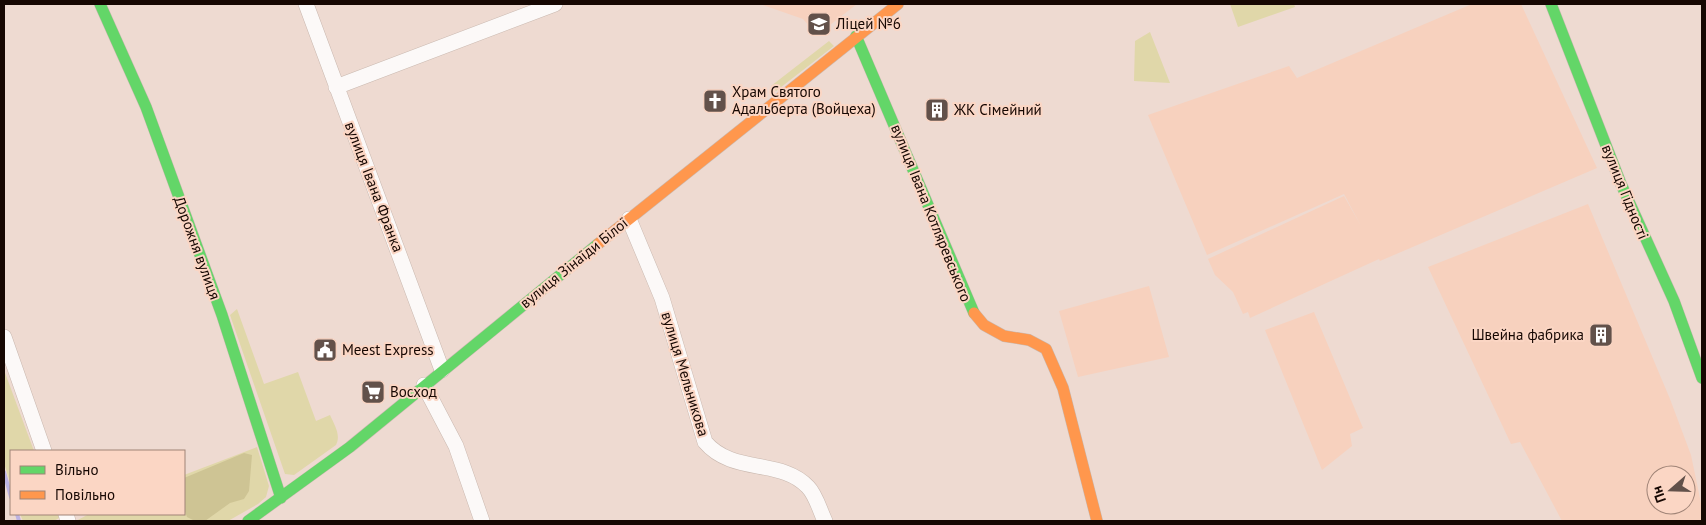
<svg xmlns="http://www.w3.org/2000/svg" width="1706" height="525" viewBox="0 0 1706 525" font-family="'PT Sans',sans-serif">
<style>
.built{fill:#f7d1be;fill-rule:evenodd}
.green{fill:#e0d7a9}
.forest{fill:#cec494}
.lines{fill:none;stroke-linecap:round;stroke-linejoin:round}
.stream{stroke:#bdb3e2;stroke-width:4}
.street-casing{stroke:#c9b8af;stroke-width:16}
.fast-casing{stroke:#c9b8af;stroke-width:12}
.slow-casing{stroke:#c9b8af;stroke-width:12}
.street{stroke:#fcf9f8;stroke-width:15}
.fast{stroke:#63d668;stroke-width:11}
.slow{stroke:#ff974d;stroke-width:11}
.labels{text-anchor:middle;stroke-width:4;stroke-linejoin:round;paint-order:stroke}
.poi-label{font-size:15px;fill:#160702;stroke:#fbd6c4;text-anchor:start}
.street-label{font-size:15px;fill:#160702;stroke:#fbd6c4}
</style>
<rect width="100%" height="100%" fill="#eedad1"/>
<path class="built" d="M760,4H857L817,35L803,19Z
M1472,4H1521L1597,168L1380,261L1379,259L1250,318L1248,312L1243,314L1233,292L1215,275L1208,259L1344,196L1361,226L1344,194L1207,255L1148,115L1289,66L1297,78Z
M1588,204L1670,399L1691,455L1702,508V521H1562L1520,442L1511,444L1428,267ZM1656,475H1686V505H1656Z
M1149,286L1169,357L1078,377L1059,311Z
M1314,312L1363,428L1350,434L1352,446L1322,470L1265,330Z"/>
<path class="green" d="M1230,4H1294L1295,7L1238,27Z
M1150,32L1170,83L1134,81L1135,41Z
M829,41L834,46L776,91L771,86Z
M237,309L264,384L298,372L316,421L330,415C335,426 341,435 336,445L294,475L285,474L230,315Z
M4,370L34,451H11V486L4,463Z
M257,447L269,486L266,497L258,504L228,521H76L89,514H184V475Z
M20,514H58L59,518L54,521H23Z"/>
<path class="forest" d="M244,453L252,455L249,491L244,499L230,503L205,521H195L187,517L184,509V478Z"/>
<g class="lines">
<path class="stream" d="M4,472L11,497
M17,514L19,521"/>
<g class="street-casing">
<path id="street" d="M306,4L442,370
M336,87L555,4
M629,219L662,298L705,442C733,475 781,458 808,487C816,495 820,511 825,521
M4,337L44,451
M424,385L456,446L482,521
M66,514L68,521"/>
</g>
<g class="fast-casing">
<path id="fast" d="M100,4L146,107L222,315L281,498
M1551,4L1621,184L1674,301L1702,378
M856,36L974,313
M248,521L350,447L598,244"/>
</g>
<g class="slow-casing">
<path id="slow" d="M598,244L898,4
M974,313L984,325L1004,336L1029,340L1046,349L1063,388L1097,521"/>
</g>
<use href="#street" class="street"/>
<use href="#fast" class="fast"/>
<use href="#slow" class="slow"/>
</g>
<defs>
<g id="school-square" transform="scale(1.25)"><rect x="-9" y="-9" width="18" height="18" rx="4" fill="#62514a" stroke="#fbd6c4"/><path d="M0-5L7-2L0 1L-7-2ZM-4 1L0 2.5L4 1V4Q0 6-4 4Z" fill="#fff"/></g>
<g id="church-square" transform="scale(1.25)"><rect x="-9" y="-9" width="18" height="18" rx="4" fill="#62514a" stroke="#fbd6c4"/><path d="M-1.2-6h2.4v3.5h3.3v2.4h-3.3V6h-2.4V-.1h-3.3v-2.4h3.3Z" fill="#fff"/></g>
<g id="building-square" transform="scale(1.25)"><rect x="-9" y="-9" width="18" height="18" rx="4" fill="#62514a" stroke="#fbd6c4"/><path d="M-4-6H4V6H1V3H-1V6H-4ZM-2.5-4.3h1.7v1.8h-1.7ZM.8-4.3h1.7v1.8H.8ZM-2.5-1h1.7V.8h-1.7ZM.8-1h1.7V.8H.8Z" fill="#fff"/></g>
<g id="civic-square" transform="scale(1.25)"><rect x="-9" y="-9" width="18" height="18" rx="4" fill="#62514a" stroke="#fbd6c4"/><path d="M-.6-6.5H3V-4.5H.6V-3L4-1V1h2V6H-6V1h2V-1L-.6-3ZM-1.2 2.5V6h2.4V2.5Z" fill="#fff"/></g>
<g id="supermarket-square" transform="scale(1.25)"><rect x="-9" y="-9" width="18" height="18" rx="4" fill="#62514a" stroke="#fbd6c4"/><path d="M-6-5.5h2.5l.6 2H6L4.5 2H-2.5L-4.4-4H-6ZM-1.5 3.2a1.3 1.3 0 1 0 .1 0ZM3 3.2a1.3 1.3 0 1 0 .1 0Z" fill="#fff"/></g>
</defs>
<g fill-rule="evenodd">
<use href="#school-square" x="819" y="24"/>
<use href="#church-square" x="715" y="101"/>
<use href="#building-square" x="937" y="110"/>
<use href="#building-square" x="1601" y="335"/>
<use href="#civic-square" x="325" y="350"/>
<use href="#supermarket-square" x="373" y="392"/>
</g>
<g class="labels">
<g class="poi-label">
<text x="836" y="29">Ліцей №6</text>
<text x="732" y="97">Храм Святого<tspan x="732" dy="17">Адальберта (Войцеха)</tspan></text>
<text x="954" y="115">ЖК Сімейний</text>
<text x="1584" y="340" text-anchor="end">Швейна фабрика</text>
<text x="342" y="355">Meest Express</text>
<text x="390" y="397">Восход</text>
</g>
<g class="street-label">
<text transform="translate(374 187) rotate(69)" y="5">вулиця Івана Франка</text>
<text transform="translate(1625 192) rotate(68)" y="5">вулиця Гідності</text>
<text transform="translate(931 213) rotate(68)" y="5">вулиця Івана Котляревського</text>
<text transform="translate(197 248) rotate(70)" y="5">Дорожня вулиця</text>
<text transform="translate(574 263) rotate(-39)" y="5">вулиця Зінаїди Білої</text>
<text transform="translate(685 374) rotate(73)" y="5">вулиця Мельникова</text>
</g>
</g>
<rect width="1706" height="525" fill="none" stroke="#160702" stroke-width="10"/>
<rect x="10" y="450" width="175" height="65" fill="#fbd6c4" stroke="#9f8376"/>
<rect x="20" y="466" width="25" height="8" fill="#63d668" stroke="#9f8376"/>
<text x="55" y="475" font-size="15" fill="#160702">Вільно</text>
<rect x="20" y="491" width="25" height="8" fill="#ff974d" stroke="#9f8376"/>
<text x="55" y="500" font-size="15" fill="#160702">Повільно</text>
<g transform="translate(1671 490) rotate(250)"><circle r="24" fill="#fbd6c4" stroke="#9f8376"/>
<path d="M0-4L9 19L0 12L-9 19Z" fill="#62514a"/>
<text y="-8" font-size="14" font-weight="bold" text-anchor="middle" fill="#160702">Пн</text>
</g>
</svg>
